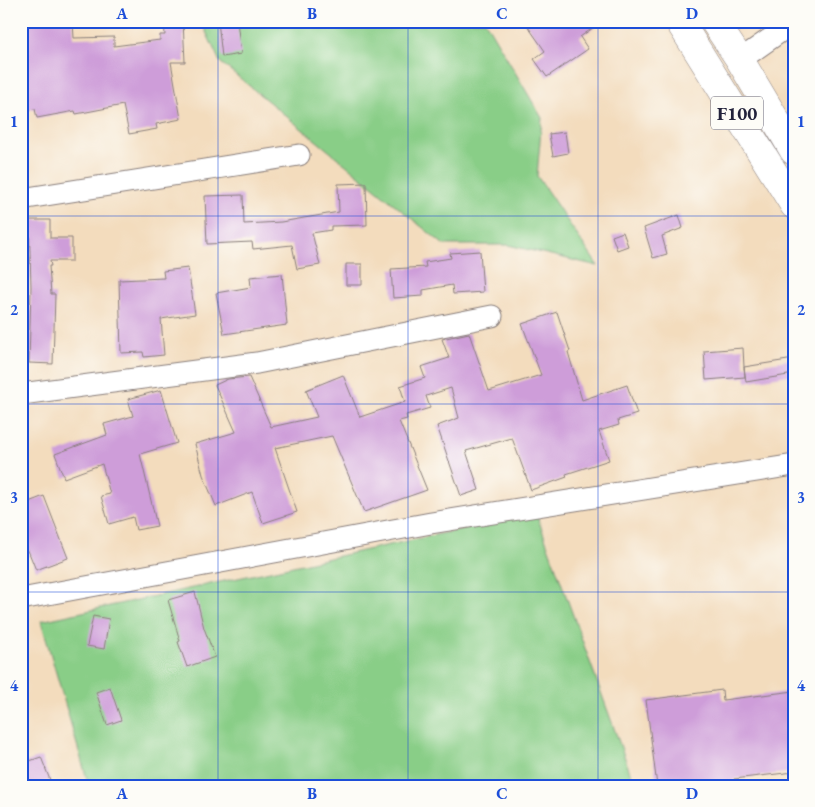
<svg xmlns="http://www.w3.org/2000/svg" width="815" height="807" viewBox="0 0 815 807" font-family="'EB Garamond',serif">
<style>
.green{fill:#89ce87;stroke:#567861}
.building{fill:#ce9dd9}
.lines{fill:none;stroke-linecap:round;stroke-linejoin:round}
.minor-casing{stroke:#8a7f7c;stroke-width:23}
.highway-casing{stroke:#8a7f7c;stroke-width:29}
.minor{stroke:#fff;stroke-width:21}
.highway{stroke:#fff;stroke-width:28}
.grid{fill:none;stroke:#1d4ed8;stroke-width:1;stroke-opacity:0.55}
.labels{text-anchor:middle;stroke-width:4;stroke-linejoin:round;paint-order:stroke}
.shield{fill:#fdfcf7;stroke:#646373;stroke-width:1}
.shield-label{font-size:19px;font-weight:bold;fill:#22223b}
.neatline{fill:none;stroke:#1d4ed8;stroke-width:2}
.grid-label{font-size:16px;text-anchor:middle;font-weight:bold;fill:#1d4ed8}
</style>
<rect width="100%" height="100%" fill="#fdfcf7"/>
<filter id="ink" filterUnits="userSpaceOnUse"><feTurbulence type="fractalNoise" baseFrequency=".02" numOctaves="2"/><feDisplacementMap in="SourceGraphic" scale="10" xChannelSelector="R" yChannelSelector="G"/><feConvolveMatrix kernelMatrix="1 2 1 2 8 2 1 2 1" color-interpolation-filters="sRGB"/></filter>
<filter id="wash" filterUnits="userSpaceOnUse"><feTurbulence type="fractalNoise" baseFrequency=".0096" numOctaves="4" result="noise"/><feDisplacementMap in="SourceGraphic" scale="20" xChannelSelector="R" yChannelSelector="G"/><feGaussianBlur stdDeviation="1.12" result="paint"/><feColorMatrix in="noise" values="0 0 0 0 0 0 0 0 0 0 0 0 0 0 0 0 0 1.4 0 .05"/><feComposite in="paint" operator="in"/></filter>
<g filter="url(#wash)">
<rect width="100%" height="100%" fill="#f3dcbd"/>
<path class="green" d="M201,21H485L542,118L537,176L598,266L508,245H444L220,62Z
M536,513L635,786H89L41,621Z"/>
<g id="blocks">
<path class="building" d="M21,21H73L74,38L114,37V46L160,40V35H165L164,21H183L185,62H171L181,119L156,124L157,129L129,134L123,105L76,114L75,111L37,118L35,109L21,111Z
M218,21H237L241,54L222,57Z
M524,21H603L580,37L588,49L547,77L534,59L545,51Z
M565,132L568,153L553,156L549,134Z
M366,183L367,225L331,226V230L312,233L320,265L297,269L292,245L253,249L252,242L207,244L205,196L243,195L244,224L281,222L339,212L338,184Z
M679,215L683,228L662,236L667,254L653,258L644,228Z
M29,220H50V238H72V261H50L51,266H49L51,294H55L53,364L29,363L31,287Z
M623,232L628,246L617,250L612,236Z
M480,251L483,292L453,294L452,285L423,290V296L393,298L391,269L426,267L425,262L451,258L450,253Z
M346,264H362V285H346Z
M188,268L195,314L161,319L164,355L144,357L143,352L121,353L119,280L164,278L163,271Z
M282,274L287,325L224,334L216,293L251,287L250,277Z
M557,312L570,351L568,352L582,400L627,385L637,414L618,420L619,425L599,431L609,460L566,474L567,477L531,490L512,438L466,451L479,490L461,496L437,426L459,418L451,388L426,396L430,408L406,415L407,419L399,421L427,490L364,512L332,436L275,448L297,512L263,523L252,492L216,506L203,475L195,444L236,432L215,385L228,379L249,377L271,427L317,417L306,390L343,375L360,417L405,402L400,386L425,378L421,367L449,358L442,339L469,333L489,391L541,375L522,324Z
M743,348L744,367L794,359V374L746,382L744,367L745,377L706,380L704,351Z
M161,390L177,443L140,454L157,526L136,530L133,517L109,524L101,496L110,494L102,464L64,478L55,454L107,435L104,424L133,416L128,399Z
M44,496L68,558L36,570L21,533V505Z
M195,592L204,628L215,657L187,667L178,642L180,641L168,600Z
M93,616L109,619L104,649L87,646Z
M110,687L121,720L107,725L96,692Z
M722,690L723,700L794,691V772L734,779L735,786H657L646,700Z
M41,757L50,780L32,786H21V764Z"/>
</g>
</g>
<g filter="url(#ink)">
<use href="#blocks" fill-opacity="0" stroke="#8a7f7c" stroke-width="1"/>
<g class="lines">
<g class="minor-casing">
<path id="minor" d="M740,60L794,22
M21,199L299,155
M21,394L257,363L492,316
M21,599L431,523L794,465"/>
</g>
<g class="highway-casing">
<path id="highway" d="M679,21L794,205
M714,21L740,60L794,151"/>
</g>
<use href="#minor" class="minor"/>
<use href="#highway" class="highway"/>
</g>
</g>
<path class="grid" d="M218,21V786M408,21V786M598,21V786M21,216H794M21,404H794M21,592H794"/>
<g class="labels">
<rect class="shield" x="711" y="96.5" width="52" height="33" rx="4"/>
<g class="shield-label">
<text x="737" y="120">F100</text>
</g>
</g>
<rect width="815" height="807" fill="none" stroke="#fdfcf7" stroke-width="55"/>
<rect x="28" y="28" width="760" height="752" class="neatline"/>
<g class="grid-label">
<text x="122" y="19">A</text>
<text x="312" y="19">B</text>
<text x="502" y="19">C</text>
<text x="692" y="19">D</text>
<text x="14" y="127">1</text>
<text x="801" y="127">1</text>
<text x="14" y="315">2</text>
<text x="801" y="315">2</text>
<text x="14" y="503">3</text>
<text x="801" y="503">3</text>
<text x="14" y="691">4</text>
<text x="801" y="691">4</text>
<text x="122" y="799">A</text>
<text x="312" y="799">B</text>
<text x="502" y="799">C</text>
<text x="692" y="799">D</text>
</g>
</svg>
